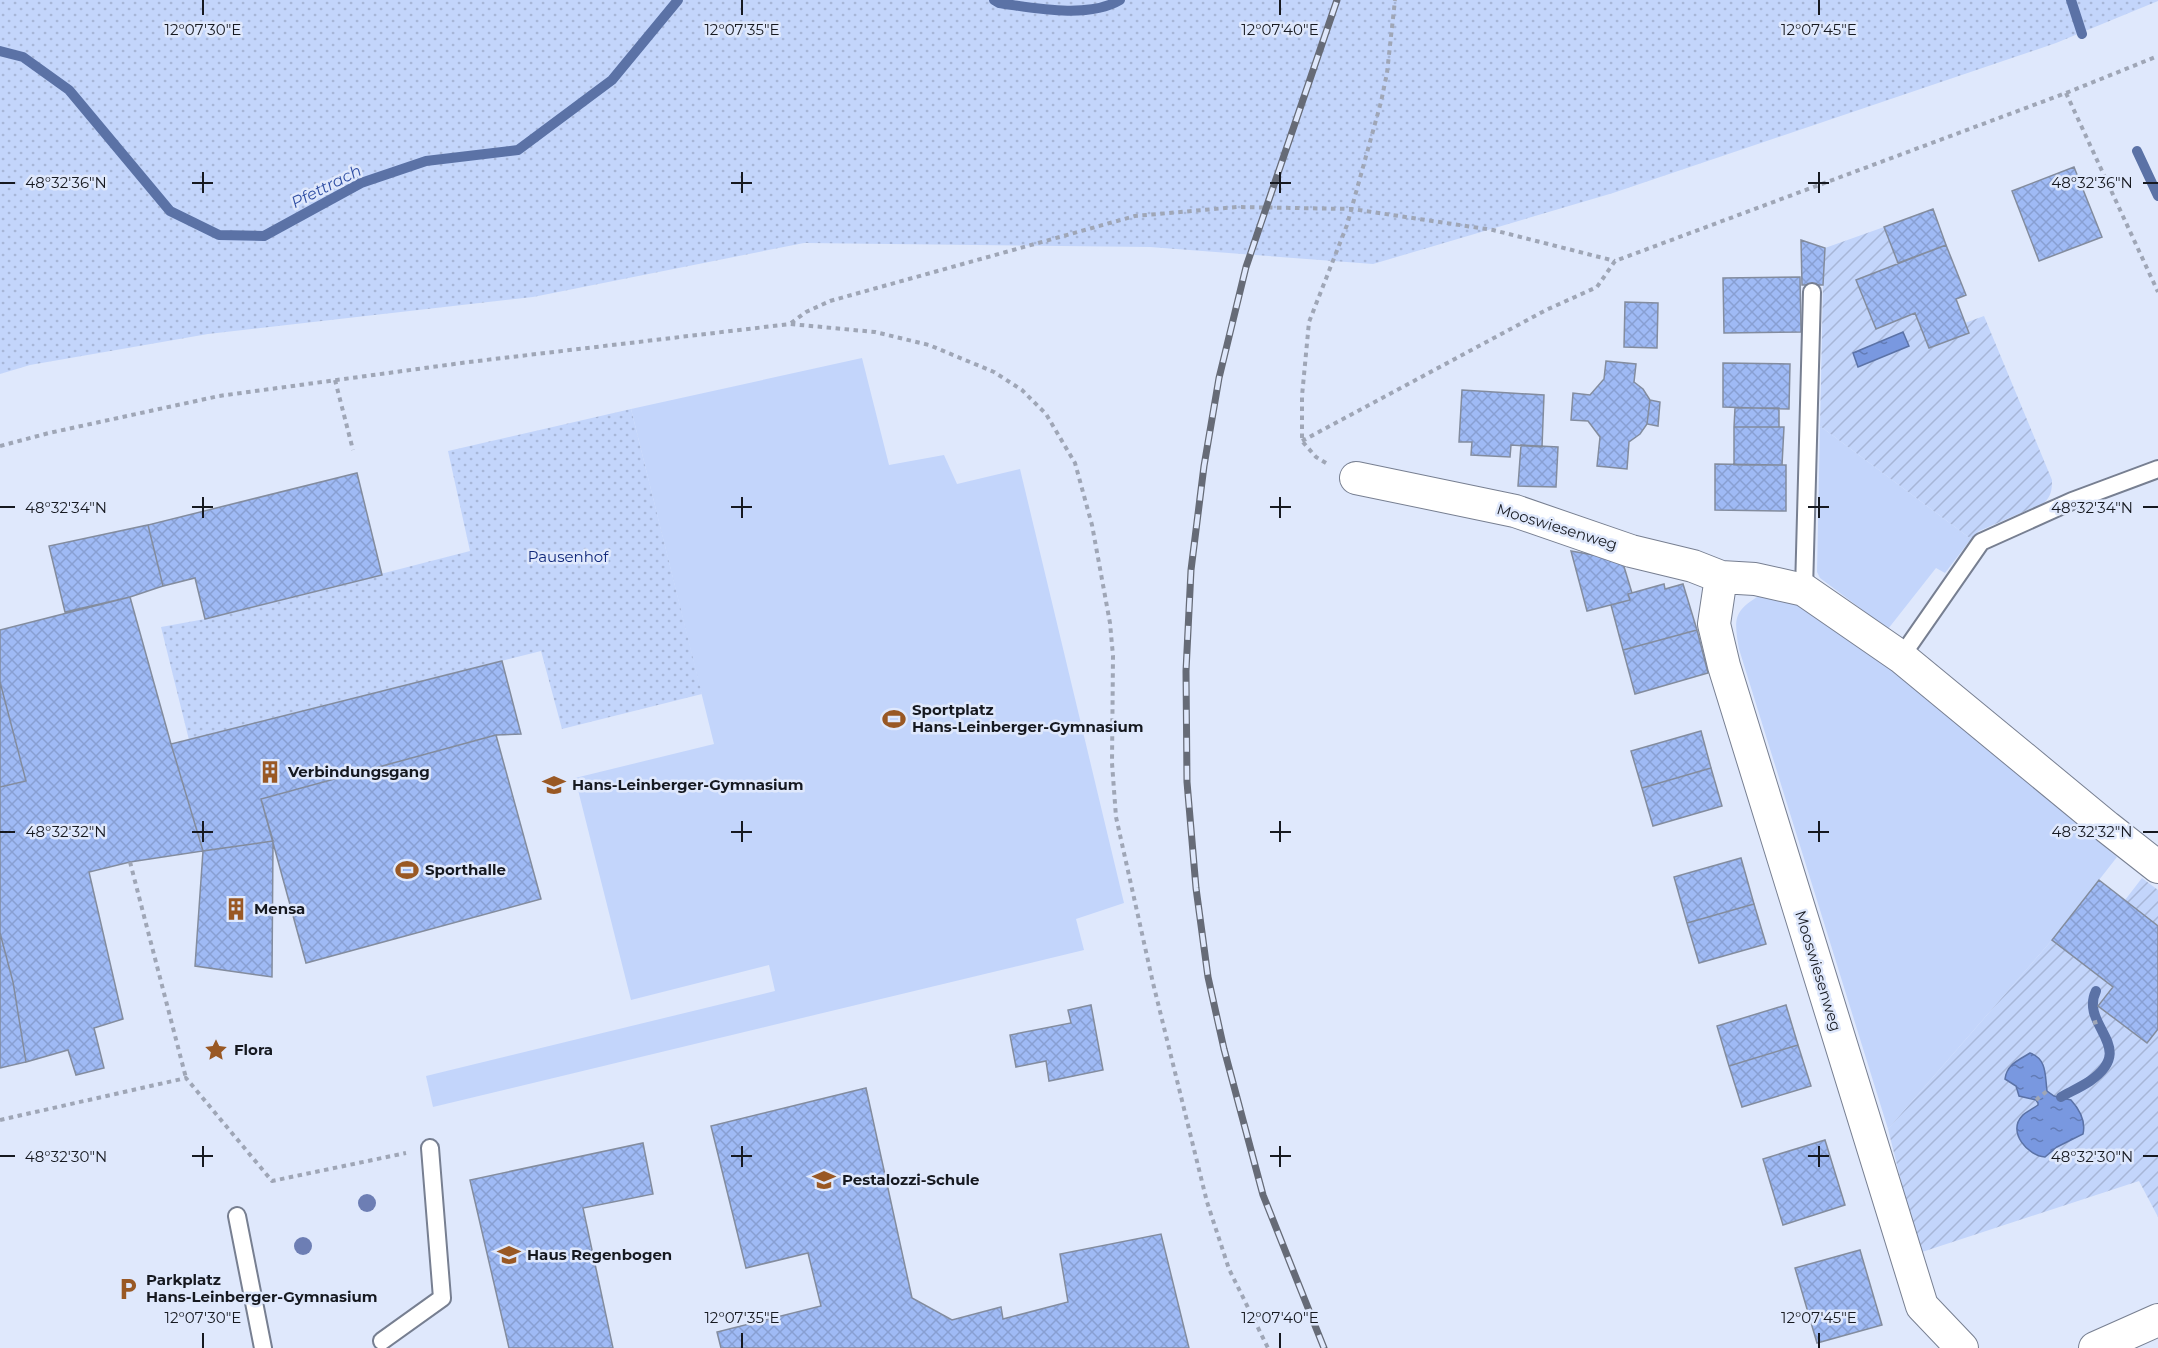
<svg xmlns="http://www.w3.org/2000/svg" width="2158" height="1348" viewBox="0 0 2158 1348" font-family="Montserrat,sans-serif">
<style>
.grass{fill:#c3d5fb}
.park{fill:url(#park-dots)}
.garden{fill:url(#garden-furrows)}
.water{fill:url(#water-ripples);stroke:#5b72a6;stroke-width:1.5}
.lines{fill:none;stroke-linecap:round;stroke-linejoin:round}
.stream{stroke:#5b72a6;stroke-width:10}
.building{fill:url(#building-cross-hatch);stroke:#838c9e;stroke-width:1.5}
.lane-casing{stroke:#777f91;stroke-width:20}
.street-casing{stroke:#777f91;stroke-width:34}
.path{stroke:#9fa6b6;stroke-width:4;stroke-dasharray:4.5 4.5;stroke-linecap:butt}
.lane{stroke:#fff;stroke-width:16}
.street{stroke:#fff;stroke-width:32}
.rail-casing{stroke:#666b77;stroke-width:7}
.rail{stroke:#dfe8fc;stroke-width:4.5;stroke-dasharray:14;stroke-linecap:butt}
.tree{fill:#6d7eb4}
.ticks{fill:none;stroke:#161920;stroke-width:2}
.labels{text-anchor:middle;stroke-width:5;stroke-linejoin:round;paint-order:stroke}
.street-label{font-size:15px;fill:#161920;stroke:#dfe8fc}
.park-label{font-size:15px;fill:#10287a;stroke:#dfe8fc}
.poi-label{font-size:15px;font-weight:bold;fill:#161920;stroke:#dfe8fc;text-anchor:start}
.water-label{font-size:16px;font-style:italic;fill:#304fa4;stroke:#dfe8fc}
.ticks-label{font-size:15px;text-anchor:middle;fill:#161920;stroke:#dfe8fc;stroke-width:5;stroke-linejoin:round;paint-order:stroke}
</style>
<defs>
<pattern id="park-dots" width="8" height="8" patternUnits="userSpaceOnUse" patternTransform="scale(1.5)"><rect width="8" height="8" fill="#c3d5fb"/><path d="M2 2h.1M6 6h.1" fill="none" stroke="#a7b6d7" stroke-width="1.8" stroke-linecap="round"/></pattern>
<pattern id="garden-furrows" width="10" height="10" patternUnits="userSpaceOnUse" patternTransform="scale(1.5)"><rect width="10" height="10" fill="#c3d5fb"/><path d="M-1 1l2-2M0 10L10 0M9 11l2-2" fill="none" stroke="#a7b6d7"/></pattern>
<pattern id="water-ripples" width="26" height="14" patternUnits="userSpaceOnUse" patternTransform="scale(1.5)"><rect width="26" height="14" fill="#7998e0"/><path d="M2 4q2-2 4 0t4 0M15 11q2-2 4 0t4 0" fill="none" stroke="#627bb5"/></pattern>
<pattern id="building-cross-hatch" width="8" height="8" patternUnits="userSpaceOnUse" patternTransform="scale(1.5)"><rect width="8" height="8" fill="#9fbaf5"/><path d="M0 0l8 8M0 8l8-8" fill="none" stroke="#889fd2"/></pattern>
</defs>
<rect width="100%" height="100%" fill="#dfe8fc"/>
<path class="grass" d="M862,358L889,465L944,455L957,484L1020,469L1124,903L1076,919L1084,950L433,1107L426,1076L775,991L769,965L631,1000L575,778L714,744L631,409Z
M1820,426L1971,539L1945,573L1936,568L1888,629L1820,578L1817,572Z
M1759,596H1785L1865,645L2117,857L2052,940L1888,1129L1739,649C1734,620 1733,611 1759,596Z"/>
<path class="park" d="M0,0H2158V1L2056,43L1613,193L1373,264L1150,247L804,243L533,297L208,334L30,365L0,374Z
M631,409L702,694L562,729L541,651L189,740L161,627L205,619L470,551L448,451Z"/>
<path class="garden" d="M1884,227L1898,263L1856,280L1875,328L1915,313L1965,323L1984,316L2052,480C2052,491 2051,496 2044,503L1979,531L1971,539L1820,426L1823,285L1825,248Z
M2142,878L2158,890V926L2125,900Z
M2052,940L2113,987L2098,1006L2146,1043L2158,1029V1217L2139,1181L1919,1253L1888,1129Z"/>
<path class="water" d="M1903,332L1909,346L1858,367L1853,353Z
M2030,1053C2047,1059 2045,1075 2047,1091L2054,1096L2071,1100C2080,1110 2086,1121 2083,1134L2057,1147L2045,1157C2028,1156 2007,1132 2022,1116C2025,1112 2033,1109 2038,1105V1103L2036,1100L2019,1096L2016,1086L2005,1079C2007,1064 2019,1060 2030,1053Z"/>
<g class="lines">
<path class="stream" d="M994,0L999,3C1034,8 1088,19 1120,0
M2071,0L2082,34
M0,51L23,57L69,90L170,211L219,235L264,236L361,183L426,161L518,150L612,80L678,0
M2137,151L2158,196
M2061,1097C2070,1092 2081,1087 2090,1081C2139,1047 2079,1026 2096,991"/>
</g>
<path class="building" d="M2074,167L2102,237L2039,261L2012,191Z
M1933,209L1946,245L1898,263L1884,227Z
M1801,240L1825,248L1823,285H1802Z
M1946,245L1966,295L1956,299L1969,333L1929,348L1915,313L1876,329L1856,280Z
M1800,277L1801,332L1724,333L1723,278Z
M1625,302L1658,303L1657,348L1624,347Z
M1606,361L1636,364L1634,382L1643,389L1650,400L1647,424L1640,434L1629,442L1627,469L1597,466L1600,437L1588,421L1571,420L1573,393L1590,395L1604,379Z
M1723,363L1790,364L1789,409L1723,407Z
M1462,390L1544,395L1542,447L1511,445L1510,457L1471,455L1472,442H1459Z
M1650,400L1660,402L1658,426L1647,424Z
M1735,408H1779V427H1734Z
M1734,427H1784L1782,465H1734Z
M1521,445L1558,447L1556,487L1518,486Z
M1715,464L1786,465V511L1715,510Z
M357,473L382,575L205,619L195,578L163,586L148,525Z
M148,525L163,586L130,597L65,612L49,546Z
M1571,551L1622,560L1632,593L1628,594L1630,600L1587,611Z
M1664,584L1665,589L1683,584L1697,630L1623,650L1611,605L1630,600L1628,594Z
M130,597L171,744L203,851L130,862L89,872L123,1019L94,1028L104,1068L76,1075L68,1050L26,1062L13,982L0,933V787L26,781L0,682V630Z
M1697,630L1708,673L1635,694L1623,650Z
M502,661L521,734L496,735L261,799L273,841L203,851L171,744Z
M0,682L26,781L0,787Z
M1701,731L1711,768L1642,788L1631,751Z
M496,735L541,899L306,963L261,799Z
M1711,768L1722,806L1653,826L1642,788Z
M273,841L272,977L195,966L203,851Z
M1741,858L1754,904L1687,923L1674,877Z
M2099,880L2158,926V1029L2147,1043L2098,1006L2113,987L2052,940Z
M1754,904L1766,944L1699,963L1687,923Z
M0,933L13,982L26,1062L0,1068Z
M1091,1005L1103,1070L1049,1081L1046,1061L1016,1067L1010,1035L1071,1023L1068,1010Z
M1786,1005L1798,1045L1729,1066L1717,1026Z
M1798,1045L1811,1086L1742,1107L1729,1066Z
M866,1088L912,1298L952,1320L1001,1307L1003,1319L1068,1302L1060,1254L1161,1234L1189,1348H721L717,1332L821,1306L808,1253L746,1268L711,1126Z
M1825,1140L1845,1205L1783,1225L1763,1159Z
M643,1143L653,1194L583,1208L613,1348H509L470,1180Z
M1860,1250L1882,1325L1817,1343L1795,1268Z"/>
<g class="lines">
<g class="lane-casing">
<path id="lane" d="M1804,590L1812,292
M1901,657L1981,542L2072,501L2158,469
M237,1216L263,1348
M382,1341L442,1298L430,1148"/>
</g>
<g class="street-casing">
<path id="street" d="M1356,478L1515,511L1631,551L1693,566L1721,577
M1962,1348L1922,1306L1724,666L1714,624L1721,577L1755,579L1804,590L1901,657L2107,827L2158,867
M2095,1348L2158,1320"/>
</g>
<path class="path" d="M2066,93L2158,292
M791,323L806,312L830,301L1135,216L1237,207L1352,209L1493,230L1615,261
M335,380L353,450
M1302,441L1546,310L1597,287L1615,261L2066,93L2158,56
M0,446L49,433L219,396L469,362L790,324L875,332L929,345L994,372L1022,390L1046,414L1075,463L1092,525L1110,623L1113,656L1112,763L1116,817L1153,983L1207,1202L1229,1269L1268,1348
M1326,463L1316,457L1302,441V396L1309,322L1347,225L1381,102L1387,73L1395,0
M130,862L186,1078
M2093,1023L2100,1021
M2036,1100L2047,1091
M0,1120L186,1078L272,1181L406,1153"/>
<use href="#lane" class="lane"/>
<use href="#street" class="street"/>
<g class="rail-casing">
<path id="rail" d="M1324,1348L1263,1195L1224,1049L1208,977L1196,888L1187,782L1186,671L1191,570L1204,466L1219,378L1246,267L1337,0"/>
</g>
<use href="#rail" class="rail"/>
</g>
<g class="tree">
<circle cx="367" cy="1203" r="9"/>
<circle cx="303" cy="1246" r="9"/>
</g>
<path class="ticks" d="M203,0V15M742,0V15M1280,0V15M1819,0V15M203,172V193M742,172V193M1280,172V193M1819,172V193M0,183H15M192,183H213M731,183H752M1270,183H1291M1808,183H1829M2143,183H2158M203,497V518M742,497V518M1280,497V518M1819,497V518M0,507H15M192,507H213M731,507H752M1270,507H1291M1808,507H1829M2143,507H2158M203,821V842M742,821V842M1280,821V842M1819,821V842M0,832H15M192,832H213M731,832H752M1270,832H1291M1808,832H1829M2143,832H2158M203,1146V1167M742,1146V1167M1280,1146V1167M1819,1146V1167M0,1156H15M192,1156H213M731,1156H752M1270,1156H1291M1808,1156H1829M2143,1156H2158M203,1333V1348M742,1333V1348M1280,1333V1348M1819,1333V1348"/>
<defs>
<g id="stadium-bare" transform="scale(1.8)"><path d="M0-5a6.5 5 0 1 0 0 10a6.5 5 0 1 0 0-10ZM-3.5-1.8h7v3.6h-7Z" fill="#995824" stroke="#dfe8fc" stroke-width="2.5" paint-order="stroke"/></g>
<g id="building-bare" transform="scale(1.8)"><path d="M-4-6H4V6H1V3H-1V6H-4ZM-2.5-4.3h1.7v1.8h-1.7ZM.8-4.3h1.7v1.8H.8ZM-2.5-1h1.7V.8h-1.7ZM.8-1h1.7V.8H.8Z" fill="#995824" stroke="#dfe8fc" stroke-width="2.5" paint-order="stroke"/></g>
<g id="school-bare" transform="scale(1.8)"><path d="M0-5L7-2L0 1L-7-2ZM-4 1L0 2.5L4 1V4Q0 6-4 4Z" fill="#995824" stroke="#dfe8fc" stroke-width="2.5" paint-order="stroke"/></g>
<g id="sight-bare" transform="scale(1.8)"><path d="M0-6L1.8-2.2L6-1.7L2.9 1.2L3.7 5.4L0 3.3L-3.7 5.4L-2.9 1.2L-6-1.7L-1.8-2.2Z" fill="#995824" stroke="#dfe8fc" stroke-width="2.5" paint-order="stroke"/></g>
<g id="parking-bare" transform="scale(1.8)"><path d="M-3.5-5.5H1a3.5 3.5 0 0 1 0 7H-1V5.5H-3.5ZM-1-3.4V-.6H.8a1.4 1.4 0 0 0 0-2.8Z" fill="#995824" stroke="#dfe8fc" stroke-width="2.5" paint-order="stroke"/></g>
</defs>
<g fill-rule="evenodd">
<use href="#stadium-bare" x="894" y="719"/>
<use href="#building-bare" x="270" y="772"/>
<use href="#school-bare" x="554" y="785"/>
<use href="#stadium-bare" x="407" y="870"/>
<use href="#building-bare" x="236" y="909"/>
<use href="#sight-bare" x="216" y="1050"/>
<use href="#school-bare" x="824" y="1180"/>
<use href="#school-bare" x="509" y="1255"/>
<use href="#parking-bare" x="128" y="1289"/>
</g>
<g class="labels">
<g class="street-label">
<text transform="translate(1557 527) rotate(17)" y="5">Mooswiesenweg</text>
<text transform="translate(1818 971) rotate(73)" y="5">Mooswiesenweg</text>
</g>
<g class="park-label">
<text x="568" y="562">Pausenhof</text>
</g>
<g class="poi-label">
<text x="912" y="715">Sportplatz<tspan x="912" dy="17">Hans-Leinberger-Gymnasium</tspan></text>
<text x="288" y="777">Verbindungsgang</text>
<text x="572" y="790">Hans-Leinberger-Gymnasium</text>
<text x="425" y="875">Sporthalle</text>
<text x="254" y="914">Mensa</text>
<text x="234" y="1055">Flora</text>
<text x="842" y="1185">Pestalozzi-Schule</text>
<text x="527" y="1260">Haus Regenbogen</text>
<text x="146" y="1285">Parkplatz<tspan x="146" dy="17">Hans-Leinberger-Gymnasium</tspan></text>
</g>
<g class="water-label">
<text transform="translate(326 186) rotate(-27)" y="6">Pfettrach</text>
</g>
</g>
<g class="ticks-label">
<text x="203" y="35">12°07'30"E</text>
<text x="742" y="35">12°07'35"E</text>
<text x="1280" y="35">12°07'40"E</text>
<text x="1819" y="35">12°07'45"E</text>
<text x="66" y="188">48°32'36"N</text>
<text x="2092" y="188">48°32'36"N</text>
<text x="66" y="513">48°32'34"N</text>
<text x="2092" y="513">48°32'34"N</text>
<text x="66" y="837">48°32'32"N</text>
<text x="2092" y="837">48°32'32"N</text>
<text x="66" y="1162">48°32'30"N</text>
<text x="2092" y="1162">48°32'30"N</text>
<text x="203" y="1323">12°07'30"E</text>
<text x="742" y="1323">12°07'35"E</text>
<text x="1280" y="1323">12°07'40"E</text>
<text x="1819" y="1323">12°07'45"E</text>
</g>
</svg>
